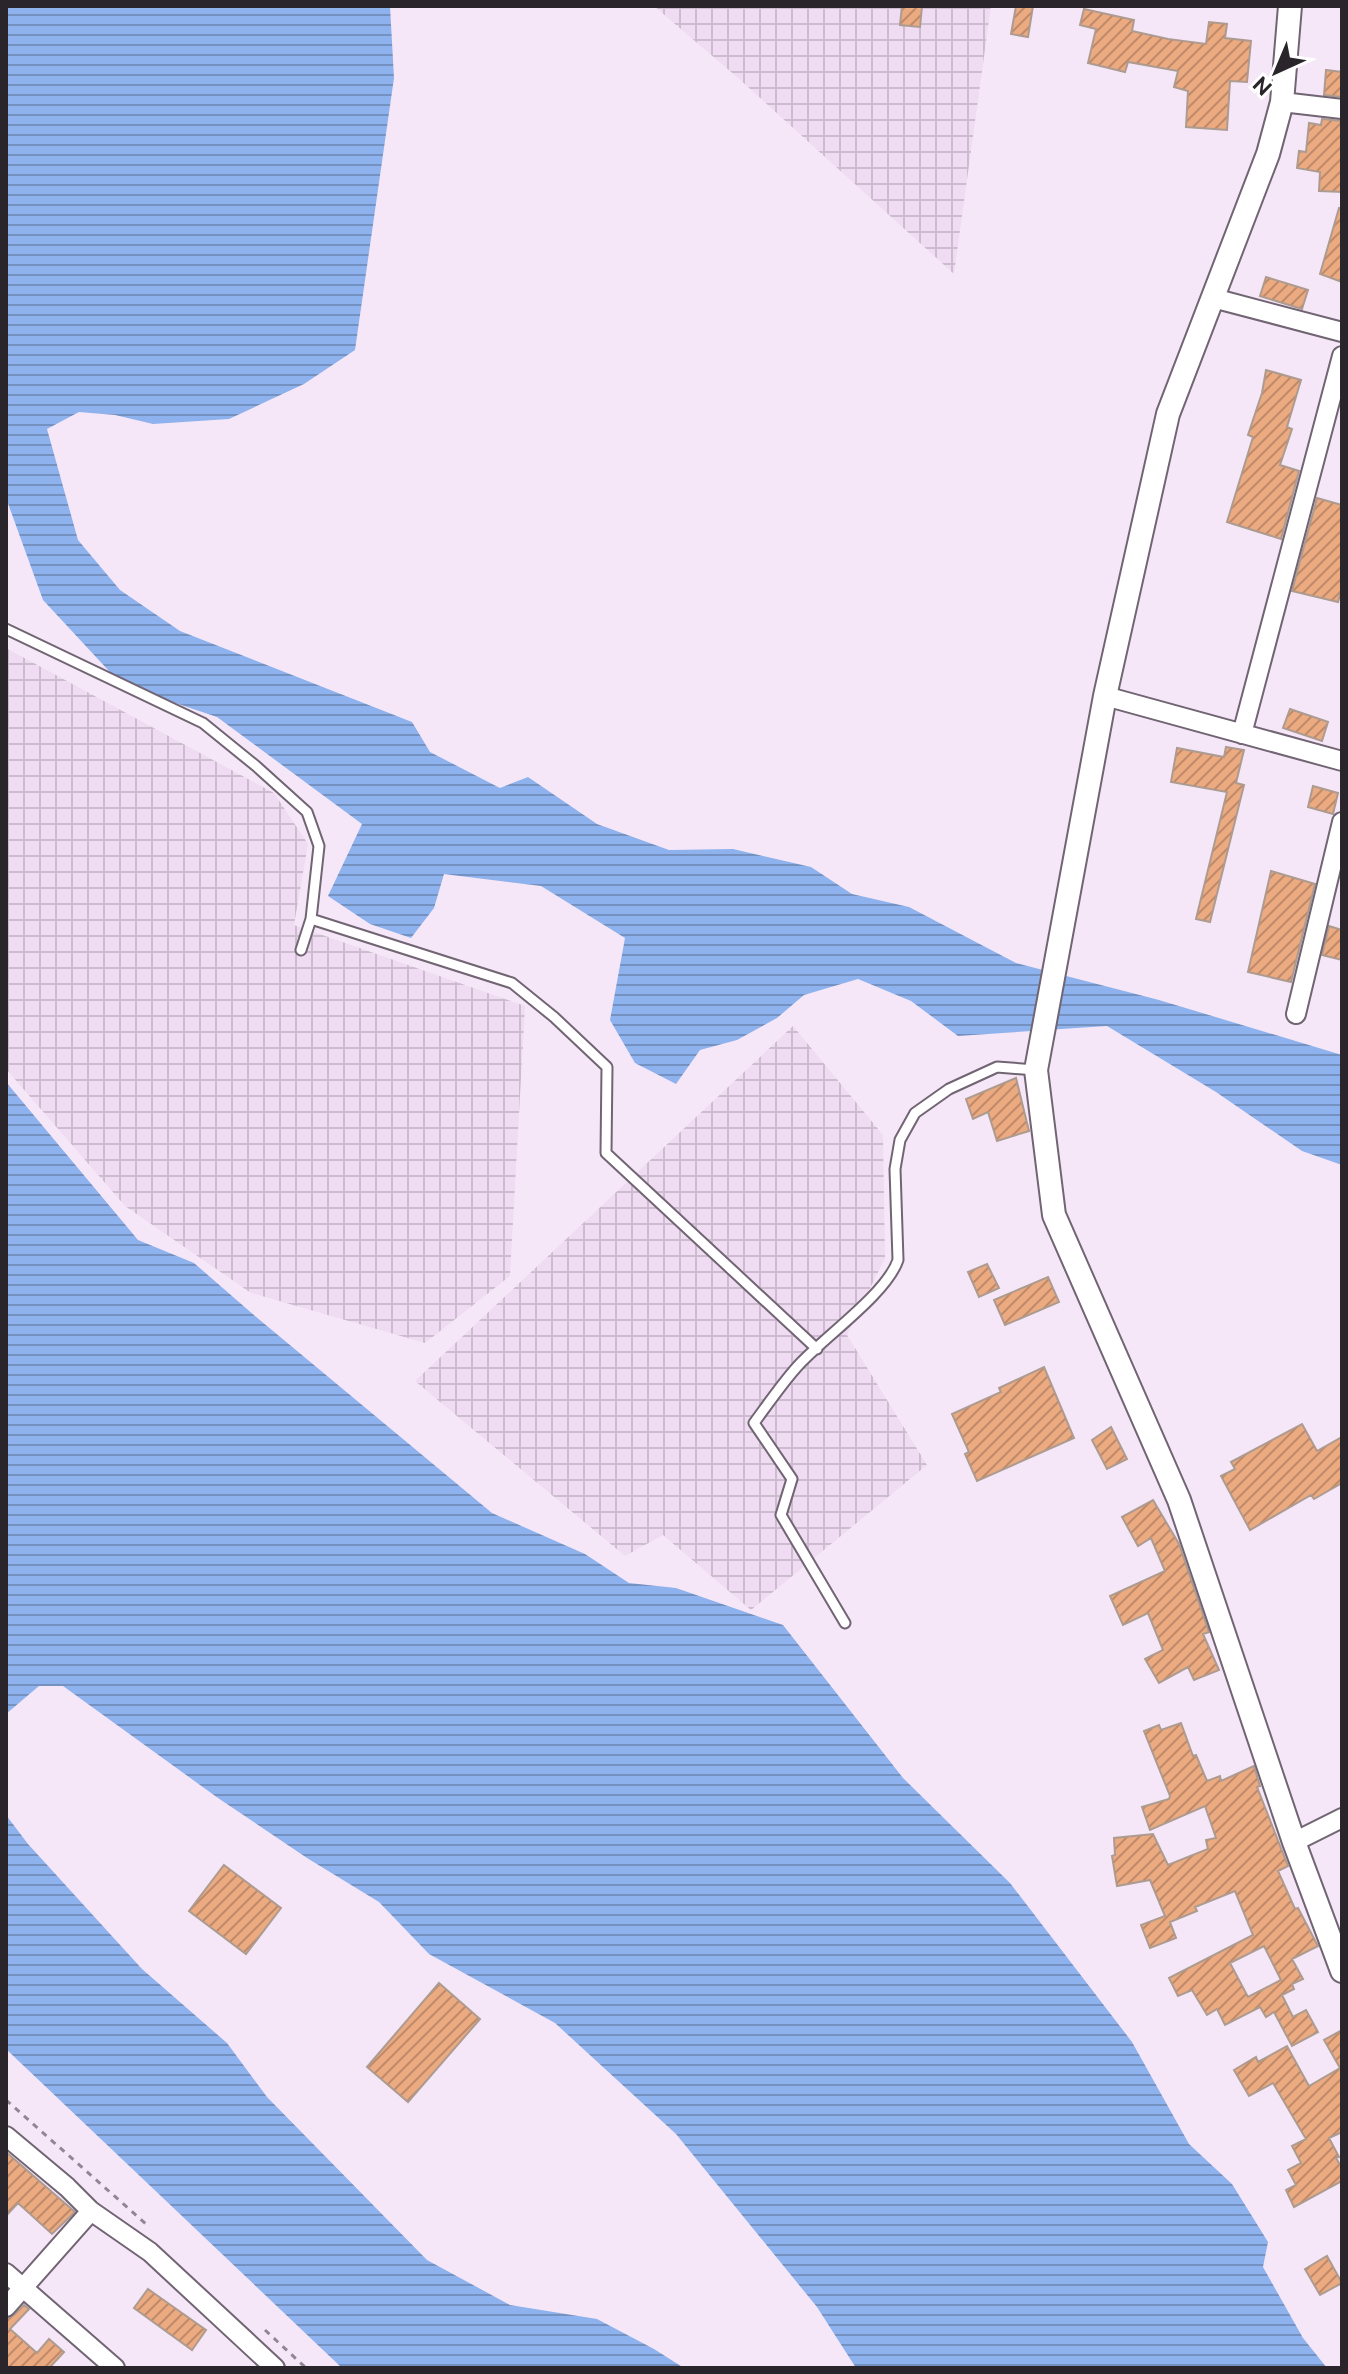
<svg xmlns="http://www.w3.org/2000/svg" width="1348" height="2374" viewBox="0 0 1348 2374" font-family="Ubuntu,sans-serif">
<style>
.industrial{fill:url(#industrial-grid)}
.water{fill:url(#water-rules)}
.building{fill:url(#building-hatch);stroke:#ad9b90;stroke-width:2;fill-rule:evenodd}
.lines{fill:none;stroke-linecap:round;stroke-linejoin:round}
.service-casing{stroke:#716473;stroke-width:13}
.minor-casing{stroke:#716473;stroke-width:22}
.tertiary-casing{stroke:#716473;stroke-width:26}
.path{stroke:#918792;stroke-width:3;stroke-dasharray:6 6;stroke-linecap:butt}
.service{stroke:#fff;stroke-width:9}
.minor{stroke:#fff;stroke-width:18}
.tertiary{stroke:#fff;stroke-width:22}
</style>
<defs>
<pattern id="industrial-grid" width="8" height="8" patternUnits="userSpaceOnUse" patternTransform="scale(2)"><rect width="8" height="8" fill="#efdbf2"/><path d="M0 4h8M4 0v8" fill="none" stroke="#cdbcd0"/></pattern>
<pattern id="water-rules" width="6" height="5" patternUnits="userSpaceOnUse" patternTransform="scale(2)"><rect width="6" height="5" fill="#8eb2ed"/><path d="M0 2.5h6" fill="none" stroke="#7491c0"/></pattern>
<pattern id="building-hatch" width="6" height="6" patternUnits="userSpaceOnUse" patternTransform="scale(2)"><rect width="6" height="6" fill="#ecaa81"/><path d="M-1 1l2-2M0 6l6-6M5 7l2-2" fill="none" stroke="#bf8a6a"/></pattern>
</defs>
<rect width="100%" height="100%" fill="#f6e7f8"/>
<path class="industrial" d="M654,6H991L954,274L738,78Z
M6,648L274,793L308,844L294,925L525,1006L510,1276L425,1343L251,1293L125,1206L6,1069Z
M793,1026L883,1135L885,1258L847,1335L927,1465L751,1610L663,1535L625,1556L415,1381Z"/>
<path class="water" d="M6,6H390L394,78L355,350L304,384L229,419L153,424L115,415L79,412L47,429L78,540L120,590L180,631L412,722L430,752L500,788L528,777L597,824L669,850L733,849L811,867L852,894L909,907L1016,963L1159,1000L1342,1055V1165L1302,1151L1216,1092L1107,1026L958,1036L911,1001L858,979L804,995L777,1018L737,1040L700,1050L676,1084L635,1063L610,1020L625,938L541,886L444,874L434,908L411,938L370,924L328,896L362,824L217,717L122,685L43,600L6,498Z
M6,1082L138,1240L194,1263L255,1316L492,1513L585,1554L629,1583L676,1588L783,1625L903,1778L1010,1883L1132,2042L1189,2144L1232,2184L1268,2242L1263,2267L1303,2338L1327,2368H856L817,2307L676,2134L555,2023L429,1954L379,1902L307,1858L218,1798L63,1686H39L6,1714Z
M6,1815L28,1844L142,1969L227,2043L267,2097L427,2260L510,2305L597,2319L654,2349L684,2368H342L6,2049Z"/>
<path class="building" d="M902,6H922L920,27L900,25Z
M1016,6H1033L1028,37L1011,34Z
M1084,9L1134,20L1132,31L1168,39L1206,44L1209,22L1227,24L1225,38L1251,41L1247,82L1230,81L1227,130L1186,127L1188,91L1174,87L1178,71L1128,62L1125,72L1088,63L1096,29L1080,25Z
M1326,70L1342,72V97L1324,95Z
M1322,119L1342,121V192L1319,191L1320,172L1297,168L1299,151L1306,152L1309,123L1321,125Z
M1339,208L1342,209V282L1320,274Z
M1266,277L1308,290L1302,309L1260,296Z
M1266,370L1301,380L1287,427L1292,429L1280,465L1299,471L1281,539L1227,522L1253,437L1248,435L1262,393Z
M1317,498L1342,505V588L1338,602L1292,591Z
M1290,709L1328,722L1322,741L1283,728Z
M1226,747L1244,750L1236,783L1244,785L1210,922L1196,919L1227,792L1171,782L1177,748L1224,757Z
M1313,786L1338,793L1333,814L1308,807Z
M1271,871L1315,884L1291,982L1248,972Z
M1329,926L1342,930V960L1322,955Z
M1016,1078L1029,1131L997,1141L988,1112L973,1119L966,1099Z
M987,1264L999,1288L979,1297L968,1272Z
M1048,1277L1059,1302L1005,1325L994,1300Z
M1044,1367L1074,1438L977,1481L965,1454L969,1452L952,1414L1001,1392L999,1388Z
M1302,1424L1317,1451L1342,1437V1483L1314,1499L1311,1495L1250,1530L1221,1476L1235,1469L1231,1462Z
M1111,1427L1127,1459L1107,1469L1092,1440Z
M1153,1500L1179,1544L1209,1632L1203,1634L1219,1670L1194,1680L1188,1667L1159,1683L1145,1659L1163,1650L1148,1613L1123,1625L1110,1596L1165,1571L1151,1538L1138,1546L1122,1517Z
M1181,1723L1193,1756L1196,1755L1207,1781L1220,1776L1221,1781L1254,1766L1260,1786L1257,1787L1288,1866L1278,1871L1295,1909L1298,1908L1318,1946L1292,1959L1303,1979L1292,1984L1294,1989L1282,1995L1293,2017L1306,2010L1318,2032L1292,2046L1274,2012L1266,2017L1260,2007L1225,2025L1217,2009L1207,2015L1192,1990L1178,1996L1169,1978L1253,1935L1235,1891L1195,1907L1197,1911L1170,1922L1176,1938L1150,1948L1141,1925L1165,1916L1150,1880L1117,1886L1112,1856L1115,1855L1114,1838L1153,1834L1168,1865L1208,1849L1206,1840L1216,1838L1205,1806L1150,1830L1142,1807L1169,1799L1170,1796L1144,1731L1159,1725L1161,1730ZM1264,1946L1281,1980L1248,1997L1230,1963Z
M224,1865L281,1908L246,1954L189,1911Z
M439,1983L480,2019L408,2102L367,2067Z
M1342,2030V2132L1329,2138L1339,2157L1336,2158L1342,2168V2181L1294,2207L1286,2190L1296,2185L1288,2170L1301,2163L1292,2146L1306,2139L1273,2083L1249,2096L1234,2070L1256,2057L1258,2062L1287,2046L1309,2086L1340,2068L1324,2040Z
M6,2152L75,2212L52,2234L18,2203L6,2216Z
M1327,2256L1342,2283L1320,2295L1305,2269Z
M148,2289L206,2330L192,2350L134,2308Z
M24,2305L29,2309L10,2329L37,2353L49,2339L64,2352L51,2366L54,2368H6V2319L14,2315Z"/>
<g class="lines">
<g class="service-casing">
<path id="service" d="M6,629L203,723L256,766L307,812L319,846L311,919L512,983L554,1017L607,1067L606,1153L817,1349
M301,950L311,919
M845,1623L781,1515L792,1479L754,1423C768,1404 781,1385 796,1368C821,1339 886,1295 898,1260L895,1169L900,1140L915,1113L949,1089L997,1067L1036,1070"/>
</g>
<g class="minor-casing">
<path id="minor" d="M1282,102L1342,109
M1213,298L1342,332
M1105,696L1342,761
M1242,734L1342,356
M1296,1014L1342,822
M1294,1842L1342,1818
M6,2136L67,2187L91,2211L150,2252L275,2368
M6,2273L115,2368
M6,2307L91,2211"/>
</g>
<g class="tertiary-casing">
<path id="tertiary" d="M1290,6L1282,102L1268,154L1168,414L1105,696L1036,1070L1054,1215L1179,1500L1294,1842L1342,1971"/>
</g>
<path class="path" d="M6,2100L146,2224
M265,2330L306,2368"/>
<use href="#service" class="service"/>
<use href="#minor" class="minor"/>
<use href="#tertiary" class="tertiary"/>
</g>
<rect width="1348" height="2374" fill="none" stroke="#2a252b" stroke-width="16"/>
<g transform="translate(1276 72) rotate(224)" stroke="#ffffff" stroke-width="6" paint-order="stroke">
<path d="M0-6L14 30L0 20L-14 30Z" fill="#2a252b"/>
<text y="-12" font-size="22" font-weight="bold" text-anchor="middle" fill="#2a252b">N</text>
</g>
</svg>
